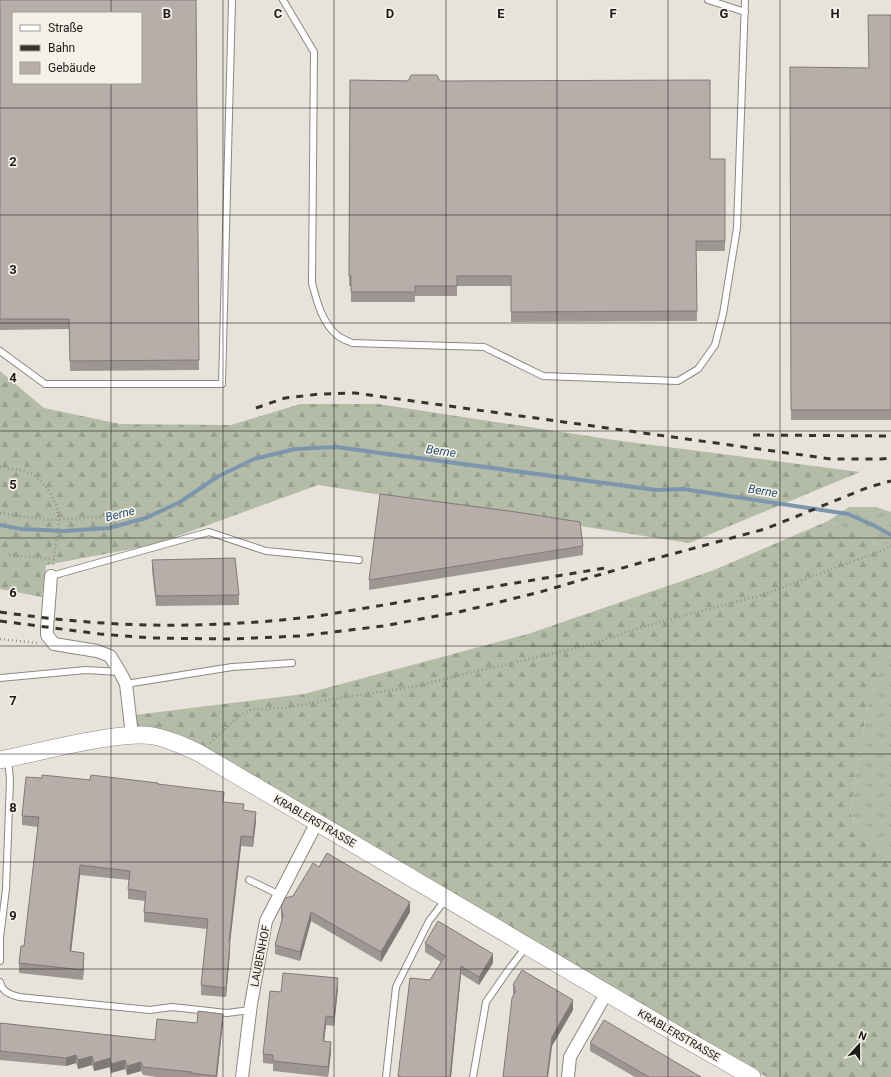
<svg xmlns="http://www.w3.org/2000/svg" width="891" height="1077" viewBox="0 0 891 1077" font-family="Roboto,sans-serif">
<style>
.grass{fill:url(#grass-tufts)}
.forest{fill:url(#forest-firs)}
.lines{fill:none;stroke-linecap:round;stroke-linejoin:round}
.stream{stroke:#7c97ad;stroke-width:4}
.lane-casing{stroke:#8d8881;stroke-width:8}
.street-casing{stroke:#8d8881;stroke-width:14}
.secondary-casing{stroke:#8d8881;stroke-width:18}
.path{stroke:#96928b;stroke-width:2.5;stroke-dasharray:1 3;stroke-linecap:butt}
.lane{stroke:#fff;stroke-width:6}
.street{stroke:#fff;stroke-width:12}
.secondary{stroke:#fff;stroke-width:17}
.rail{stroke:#373430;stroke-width:3;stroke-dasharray:7 7;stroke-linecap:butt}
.wall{fill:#9d9692}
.shaded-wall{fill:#807a77}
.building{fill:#b7aeaa;stroke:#807a77;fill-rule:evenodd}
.grid{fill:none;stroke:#1e1c19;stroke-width:1;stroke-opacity:0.55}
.labels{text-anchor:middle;stroke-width:3.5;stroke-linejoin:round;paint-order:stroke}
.street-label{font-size:11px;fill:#1e1c19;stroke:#f5f0e8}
.water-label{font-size:12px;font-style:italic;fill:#265475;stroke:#f5f0e8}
.grid-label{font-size:13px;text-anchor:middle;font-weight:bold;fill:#1e1c19;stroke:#f5f0e8;stroke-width:3.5;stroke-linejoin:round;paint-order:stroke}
</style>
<defs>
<pattern id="grass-tufts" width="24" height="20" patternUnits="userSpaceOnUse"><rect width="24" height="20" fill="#b4bba7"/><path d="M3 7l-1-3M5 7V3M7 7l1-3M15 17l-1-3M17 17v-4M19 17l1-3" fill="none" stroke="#9aa08f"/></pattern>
<pattern id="forest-firs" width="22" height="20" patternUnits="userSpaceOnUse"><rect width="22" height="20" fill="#b4bba7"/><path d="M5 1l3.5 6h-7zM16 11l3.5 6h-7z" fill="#9aa08f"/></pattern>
</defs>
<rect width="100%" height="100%" fill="#e8e3da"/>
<path class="grass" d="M849,507H876L891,512V550L828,521Z
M891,656V858L885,856L860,836L850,812L867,707L883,661Z"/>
<path class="forest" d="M0,371L44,408L120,424L231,425L300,404H378L614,440L860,472L689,543L318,485L153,545L46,565L42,597L0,589Z
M828,521L891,550V656L883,661L867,707L850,812L860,836L885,856L891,858V1077H767L743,1064L326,819L136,730L135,715L304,694L528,634L714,570Z"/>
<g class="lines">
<path class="stream" d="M0,525L21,529L65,531L109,528L146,518L180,502L217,477L254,459L295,449L336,447L656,490L683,489L848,514L873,525L891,535"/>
<g class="lane-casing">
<path id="lane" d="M283,0L314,52L312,283C317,302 322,323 338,336C342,339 348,341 352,343L484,347L543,376L678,381L698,369L715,345L723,314L737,228L745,0
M708,0L745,12
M0,351L45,384H222L232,0
M51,576L209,532L266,551L359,560
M0,678L86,670L120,672
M126,684L232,667L292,663
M249,880L280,895
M0,961V938L6,889L10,780L8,759
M0,982C3,993 10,994 19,997L150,1010L172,1007L227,1013L250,1010
M386,1077L396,987L429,921L446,899
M473,1077L486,1002L509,969L526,947"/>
</g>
<g class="street-casing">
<path id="street" d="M51,576L47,628V635L54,644L97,651L110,656L120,672L126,684L132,735
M242,1077L251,1004L266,921L317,822
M568,1077L570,1057L607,992"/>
</g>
<g class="secondary-casing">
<path id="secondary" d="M0,760C41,752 81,740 123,736C132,735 144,734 153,736C169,739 184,746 199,753L680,1036L752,1077"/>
</g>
<path class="path" d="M0,467L21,470L32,474L41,481L50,493L56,505L59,519L53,565
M0,513L46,520L102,517
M9,555L54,559
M0,639L37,643
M210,743L239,716L252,709L286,708L321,701L412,687L485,669L586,646L642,627L765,594L891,547"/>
<use href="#lane" class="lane"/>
<use href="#street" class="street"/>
<use href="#secondary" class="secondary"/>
<path class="rail" d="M256,408L285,398L320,394L355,393L831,459H881L891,458
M753,435L891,436
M0,612C49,619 99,624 148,625C205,626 262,623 318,616L611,567
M0,621L100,634L151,638L230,639L300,636L383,626L459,612L540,592L650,560L765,529L790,519L869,487L891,481"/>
</g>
<path class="wall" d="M0,0H196L199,370L70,371L69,329L0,330Z
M891,15V420H791L790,67L869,68Z
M350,80L440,81L710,159H725V251H696L697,321L511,322V286H457V296H415V302H351V286H349Z
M583,546V555L369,590V580Z
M152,560L239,595V605L156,606L152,570Z
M42,778L90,780L158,784L224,802L244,810L256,821L253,847L241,846L230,943V952L226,997L201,995V985L207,929L144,922V912L145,901L128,899V889L129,880L80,875L71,952L84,963L83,980L19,973V963L24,946L38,827L22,825V816Z
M319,867L410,912L381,962L311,921L300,961L275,954V945L282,921L281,917V907L293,896Z
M425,943L493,963L479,985L461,974L451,1077H398L410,978L430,980L441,962L425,952Z
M513,985L573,1010L552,1046L548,1077H503L513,995Z
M338,988L334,1026L326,1025L324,1041L331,1051L328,1077L273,1071V1064L263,1063V1054L281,992Z
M223,1022L217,1077H157L143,1075L141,1071L127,1075L125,1069L111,1073L110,1067L94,1071L92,1065L78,1069L76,1063L66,1066L0,1060V1023L155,1040L197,1023Z
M590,1043L701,1077H635L590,1051Z"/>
<path class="shaded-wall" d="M256,812V821L253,847V837Z
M241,836V846L229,952V942Z
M80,865V875L70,961V951Z
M410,902V912L381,962V952Z
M311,912V921L300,961V952Z
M230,943V952L226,997V988Z
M84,953V963L83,980V970Z
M493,954V963L479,985V977Z
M461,966V974L451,1077H450Z
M338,978V988L334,1026V1017Z
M573,1000V1010L552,1046L548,1077H547L552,1037Z
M223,1014V1022L217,1077H216Z
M326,1016V1025L323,1051V1041Z
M331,1042V1051L328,1077V1067Z
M76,1055V1063L66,1066V1058Z
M92,1056V1065L78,1069V1060Z
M110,1058V1067L94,1071V1063Z
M125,1060V1069L111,1073V1064Z
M141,1062V1071L127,1075V1066Z"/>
<path class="building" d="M0,0H196L199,360L70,361L69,319H0ZM13,13H141V83H13Z
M868,15H891V410H791L790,67L869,68Z
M411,75H437L440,81L710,80V159H725V241H696L697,311L511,312V276H457V286H415V292H351V276H349L350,80L408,81Z
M380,494L516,512L580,522L583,546L369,580Z
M235,558L239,595L156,596L152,560Z
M42,775L90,780L91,775L158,783V784L224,792L223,802L244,804L243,810L256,812L253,837L241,836L229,942L230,943L226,988L201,985L208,919L144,912L146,892L128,889L130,871L80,865L70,951L84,953L83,970L19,963L21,946H24L39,817L22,816L26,777L42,778Z
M327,853L410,902L381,952L311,912L300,952L275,945L283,916L281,907L285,898L293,896L313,863L319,867Z
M438,921L493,954L479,977L461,966L450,1077H400V1076H398L410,978L430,980L445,956L425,943Z
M522,970L573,1000L552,1037L547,1077H503L512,998L516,991L514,990L515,987L513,985Z
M283,973L338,978L334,1017L326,1016L323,1041L331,1042L328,1067L273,1061V1055L263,1054L270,991L281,992Z
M198,1011L223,1014L216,1076L191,1073L192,1072L143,1067L141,1062L127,1066L125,1060L111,1064L110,1058L94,1063L92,1056L78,1060L76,1055L66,1058L0,1051V1023L155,1040L157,1019L197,1023Z
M604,1020L701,1077H649L590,1043Z"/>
<path class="grid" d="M111,0V13M223,0V1077M334,0V1077M446,0V1077M557,0V1077M668,0V1077M780,0V1077M111,83V1077M0,108H891M0,215H891M0,323H891M0,431H891M0,538H891M0,646H891M0,754H891M0,862H891M0,969H891"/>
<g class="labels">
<g class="street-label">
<text transform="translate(315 821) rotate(30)" y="4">KRABLERSTRASSE</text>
<text transform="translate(260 956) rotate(-79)" y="4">LAUBENHOF</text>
<text transform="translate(679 1035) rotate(30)" y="4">KRABLERSTRASSE</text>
</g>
<g class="water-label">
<text transform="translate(441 451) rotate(8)" y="4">Berne</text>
<text transform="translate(763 491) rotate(9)" y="4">Berne</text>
<text transform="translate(120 514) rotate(-14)" y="4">Berne</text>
</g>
</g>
<g class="grid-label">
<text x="167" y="18">B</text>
<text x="278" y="18">C</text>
<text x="390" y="18">D</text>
<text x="501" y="18">E</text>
<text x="613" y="18">F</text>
<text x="724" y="18">G</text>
<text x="835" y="18">H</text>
<text x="13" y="166">2</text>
<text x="13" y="274">3</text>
<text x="13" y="382">4</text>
<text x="13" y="489">5</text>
<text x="13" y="597">6</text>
<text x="13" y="705">7</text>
<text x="13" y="812">8</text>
<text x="13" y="920">9</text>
</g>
<rect x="12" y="12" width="130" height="72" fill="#f5f0e8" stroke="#9f9b95"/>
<rect x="20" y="25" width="20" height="6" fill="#ffffff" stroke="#9f9b95"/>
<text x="48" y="32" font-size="12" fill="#1e1c19">Straße</text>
<rect x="20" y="45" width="20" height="6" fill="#373430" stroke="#9f9b95"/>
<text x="48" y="52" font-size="12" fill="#1e1c19">Bahn</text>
<rect x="20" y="62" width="20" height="12" fill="#b7aeaa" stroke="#9f9b95"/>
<text x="48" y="72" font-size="12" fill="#1e1c19">Gebäude</text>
<g transform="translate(859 1045) rotate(21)" stroke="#f5f0e8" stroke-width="3" paint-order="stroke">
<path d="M0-3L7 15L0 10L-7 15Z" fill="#1e1c19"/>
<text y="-6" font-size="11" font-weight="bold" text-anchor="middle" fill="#1e1c19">N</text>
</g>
</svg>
